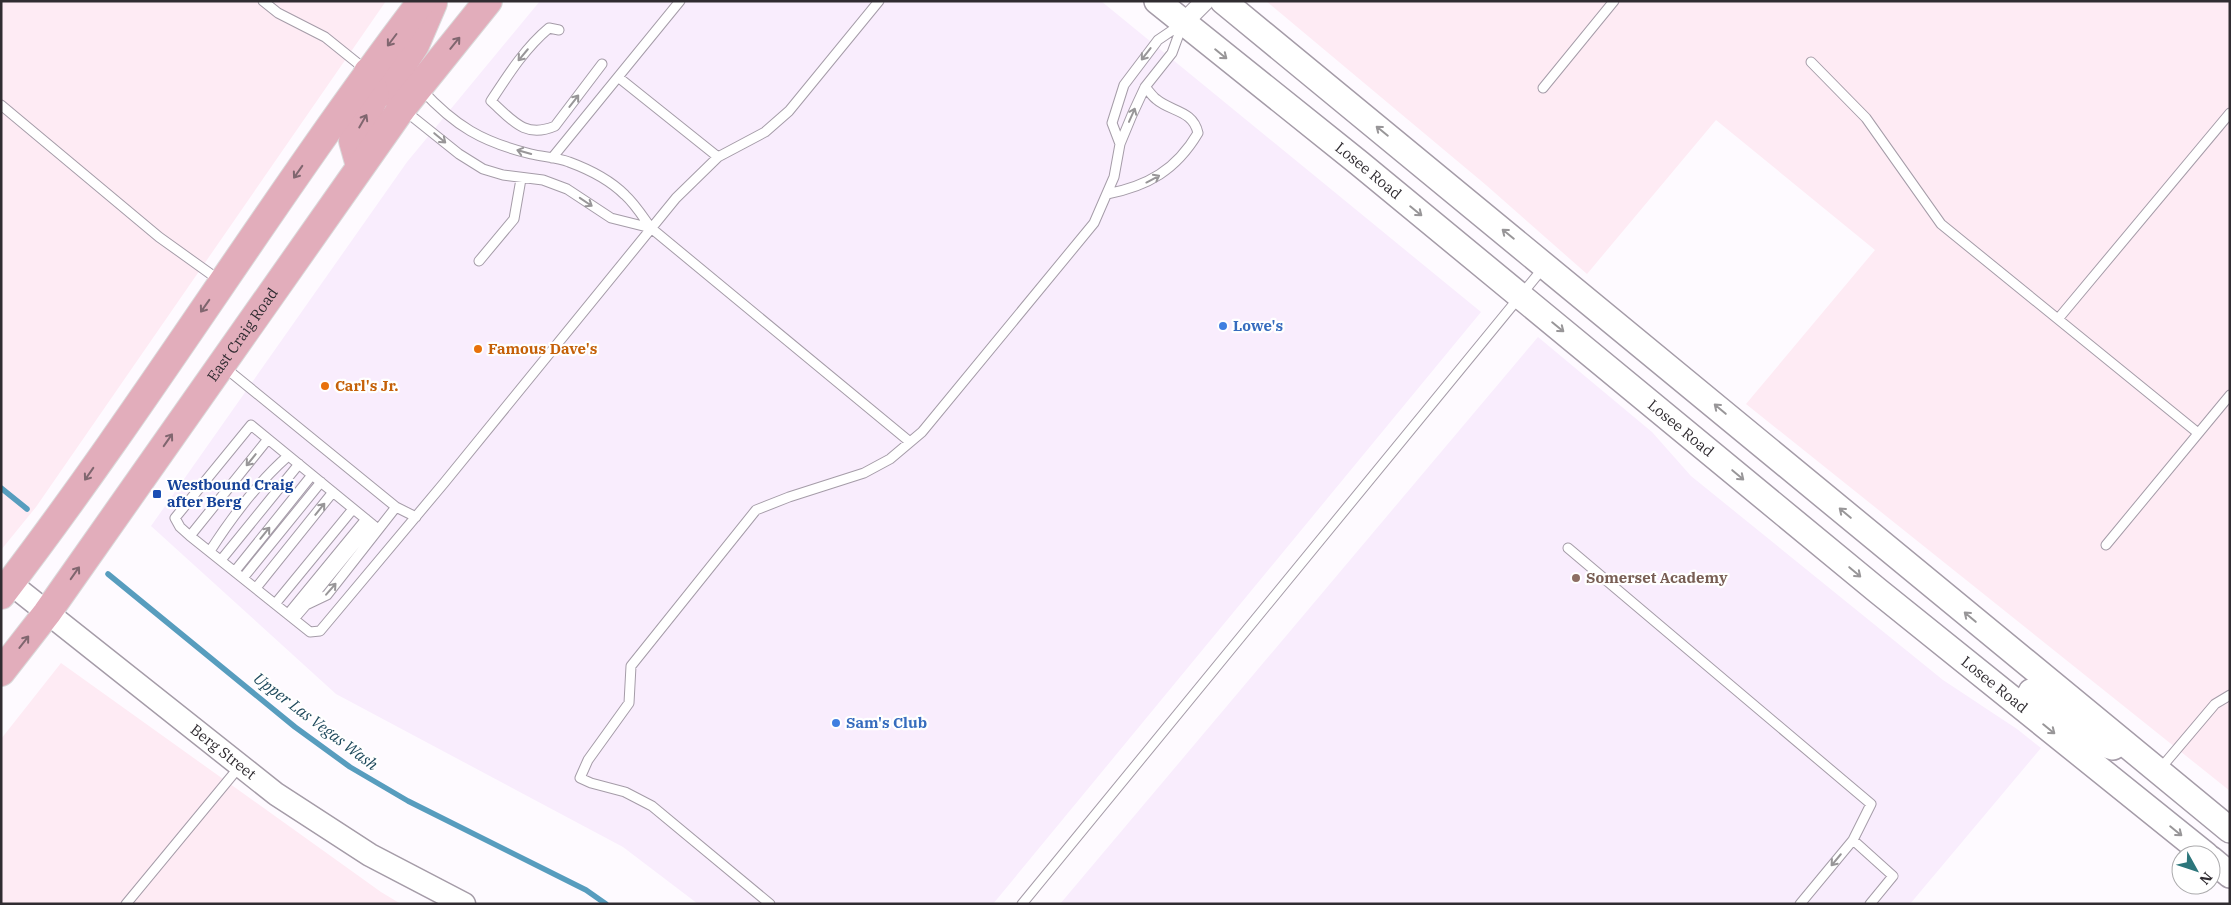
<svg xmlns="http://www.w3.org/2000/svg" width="2231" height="905" viewBox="0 0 2231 905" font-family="'IBM Plex Serif',serif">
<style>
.built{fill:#f9edfd}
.industrial{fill:#feebf4}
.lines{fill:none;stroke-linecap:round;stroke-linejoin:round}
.stream{stroke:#579dbe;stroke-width:5.5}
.service-casing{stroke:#a59ca8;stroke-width:11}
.minor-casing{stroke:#a59ca8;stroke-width:20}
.tertiary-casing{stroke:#a59ca8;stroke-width:25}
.secondary-casing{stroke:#a59ca8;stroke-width:28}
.primary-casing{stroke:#dad9da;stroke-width:30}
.service{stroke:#fff;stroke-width:9}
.minor{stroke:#fff;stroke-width:18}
.tertiary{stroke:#fff;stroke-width:22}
.secondary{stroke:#fff;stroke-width:25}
.primary{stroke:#e2adbb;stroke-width:28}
.oneway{stroke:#80666f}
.oneway2{stroke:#989698}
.shop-dot{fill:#3f7fe0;stroke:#fff;stroke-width:2}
.food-dot{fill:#e8710a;stroke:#fff;stroke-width:2}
.transit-dot{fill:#1a4fb4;stroke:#fff;stroke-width:2}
.education-dot{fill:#8d6e63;stroke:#fff;stroke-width:2}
.labels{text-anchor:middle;stroke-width:4.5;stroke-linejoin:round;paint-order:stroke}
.street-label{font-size:15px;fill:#302c31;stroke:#fff}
.shop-label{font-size:15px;font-weight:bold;fill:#366cbe;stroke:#fff;text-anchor:start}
.food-label{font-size:15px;font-weight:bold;fill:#c56008;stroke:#fff;text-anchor:start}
.transit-label{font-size:15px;font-weight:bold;fill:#164399;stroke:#fff;text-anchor:start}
.education-label{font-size:15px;font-weight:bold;fill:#785e54;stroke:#fff;text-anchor:start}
.water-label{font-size:16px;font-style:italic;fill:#1f4a5d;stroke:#fff}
</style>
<rect width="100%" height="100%" fill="#fefaff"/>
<path class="built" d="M540,1H1101L1481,312L993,904H698L623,847L336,694L151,526L407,162Z
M1538,337L1652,432L1691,476L1943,680L2017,729L2041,748L1910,904H1060Z"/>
<path class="industrial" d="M1,1H386L36,507L1,550Z
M1266,1H2230V791L1746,404L1875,250L1716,120L1587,274L1486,185Z
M61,663L381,892L401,904H1V739Z"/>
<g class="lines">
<path class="stream" d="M1,488L27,509
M108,574L295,727L350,767L408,801L586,890L606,904"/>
<g class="service-casing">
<path id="service" d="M263,1L278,13L325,37L366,70
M559,30L549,28C525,48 508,75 491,101C512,120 525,139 555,126L602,64
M1811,62L1866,118L1941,224L2198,433
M618,77L718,157
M1543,88L1614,1
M421,89C455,126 482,142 531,154C543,157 557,157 569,162C588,169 610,180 625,195C635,204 643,217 651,228L910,442
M1,105L159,237L219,280
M404,110L459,154L483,169L503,175L543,180L567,189L611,218L651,228
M1120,144L1112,123L1124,85L1158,40L1183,23
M552,158L680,1
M1107,194C1148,186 1176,170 1198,133C1193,110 1171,112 1156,99C1152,96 1149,91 1145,87
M479,261L514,219L521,179
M2058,319L2230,113
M223,366L396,507L416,517
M378,529L268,439L190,536L310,632L320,631L444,483L676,198L718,157L765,132L789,111L879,1
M190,536L180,527L175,518L251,425L268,439
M2106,545L2230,395
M1568,548L1871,804L1853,840L1800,904
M210,551C232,517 257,483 288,456
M221,560L299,464
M235,571L312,475
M243,578L321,482
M256,588L333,492
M309,601L372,524
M275,604L353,509
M288,614L366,519
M294,619L306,605L327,595L396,507
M2160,769L2215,704L2230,695
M1853,840L1893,876L1870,904
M126,904L240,766
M770,904L652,806L625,792L591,783L580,778L588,760L629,703L631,666L756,510L789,497L864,473L890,459L922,432L1094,223L1114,177L1120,144L1132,115L1145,87L1172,53L1183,23
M1022,904L1544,267"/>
</g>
<g class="minor-casing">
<path id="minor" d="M1183,23L1205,1"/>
</g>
<g class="tertiary-casing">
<g id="tertiary">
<path id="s1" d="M10,583L276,794L370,855L464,904"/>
</g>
</g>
<g class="secondary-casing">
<g id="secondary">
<path id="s2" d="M1157,1L1359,163L1878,591L2206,855"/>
<path d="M1223,1L2230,830"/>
<path d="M2031,692L2094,741L2113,747"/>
<path d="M2211,859L2230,875"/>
</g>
</g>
<g class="primary-casing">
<g id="primary">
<path d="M402,108L395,88L398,71L415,45L433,3"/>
<path d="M360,166L353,141L375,96L368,72"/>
<path d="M1,595C149,402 275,194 422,1"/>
<path id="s3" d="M1,672L47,613L402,108L488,1"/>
</g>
</g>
<use href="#service" class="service"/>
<use href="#minor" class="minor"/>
<use href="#tertiary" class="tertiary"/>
<use href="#secondary" class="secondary"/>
<use href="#primary" class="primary"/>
</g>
<defs><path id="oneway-shaft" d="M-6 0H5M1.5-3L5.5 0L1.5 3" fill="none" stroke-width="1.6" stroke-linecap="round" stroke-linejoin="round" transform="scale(1.25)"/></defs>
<g class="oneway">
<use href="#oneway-shaft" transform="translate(392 40) rotate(127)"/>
<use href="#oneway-shaft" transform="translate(455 43) rotate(-51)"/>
<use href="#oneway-shaft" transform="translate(363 121) rotate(-60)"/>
<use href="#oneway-shaft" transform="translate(298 172) rotate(125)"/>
<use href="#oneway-shaft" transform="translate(205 306) rotate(125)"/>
<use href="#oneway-shaft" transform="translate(168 440) rotate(-55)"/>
<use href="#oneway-shaft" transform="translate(89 474) rotate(125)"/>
<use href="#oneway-shaft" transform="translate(75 573) rotate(-55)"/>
<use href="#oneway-shaft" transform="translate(24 642) rotate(-52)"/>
</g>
<g class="oneway2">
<use href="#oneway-shaft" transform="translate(1146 54) rotate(128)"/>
<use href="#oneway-shaft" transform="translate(1221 54) rotate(39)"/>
<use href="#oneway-shaft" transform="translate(523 55) rotate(130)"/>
<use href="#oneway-shaft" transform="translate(574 101) rotate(-52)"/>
<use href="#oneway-shaft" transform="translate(1132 115) rotate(-66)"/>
<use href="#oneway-shaft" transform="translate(1382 131) rotate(-141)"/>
<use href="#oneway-shaft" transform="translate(440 138) rotate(40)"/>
<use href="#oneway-shaft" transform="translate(524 152) rotate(-164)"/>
<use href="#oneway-shaft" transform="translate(1153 179) rotate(-28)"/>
<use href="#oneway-shaft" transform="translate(586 202) rotate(34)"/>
<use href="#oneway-shaft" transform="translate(1416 211) rotate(39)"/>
<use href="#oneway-shaft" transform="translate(1508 234) rotate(-141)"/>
<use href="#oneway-shaft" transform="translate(1558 327) rotate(39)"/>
<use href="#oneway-shaft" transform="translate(1720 409) rotate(-140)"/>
<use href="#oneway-shaft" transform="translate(251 460) rotate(129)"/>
<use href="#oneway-shaft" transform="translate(1738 475) rotate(40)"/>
<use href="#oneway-shaft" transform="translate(320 509) rotate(-51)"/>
<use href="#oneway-shaft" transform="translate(1845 513) rotate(-140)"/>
<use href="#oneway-shaft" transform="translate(265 533) rotate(-51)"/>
<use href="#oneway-shaft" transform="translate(1855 572) rotate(40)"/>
<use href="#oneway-shaft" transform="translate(331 589) rotate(-49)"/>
<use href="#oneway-shaft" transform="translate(1970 617) rotate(-140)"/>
<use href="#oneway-shaft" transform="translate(2049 729) rotate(39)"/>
<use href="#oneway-shaft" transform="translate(2176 831) rotate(39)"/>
<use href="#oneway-shaft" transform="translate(1836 860) rotate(130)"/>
</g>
<g class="shop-dot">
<circle cx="1223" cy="326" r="5"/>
<circle cx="836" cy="723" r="5"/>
</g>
<g class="food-dot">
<circle cx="478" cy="349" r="5"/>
<circle cx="325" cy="386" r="5"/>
</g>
<rect class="transit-dot" x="152" y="489" width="10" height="10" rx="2.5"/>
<circle class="education-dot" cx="1576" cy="578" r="5"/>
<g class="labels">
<g class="street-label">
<text dy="5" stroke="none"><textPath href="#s2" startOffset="271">Losee Road</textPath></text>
<text dy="5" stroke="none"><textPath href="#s3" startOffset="415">East Craig Road</textPath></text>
<text dy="5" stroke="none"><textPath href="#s2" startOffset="676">Losee Road</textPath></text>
<text dy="5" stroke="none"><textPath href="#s2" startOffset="1081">Losee Road</textPath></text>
<text dy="5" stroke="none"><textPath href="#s1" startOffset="272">Berg Street</textPath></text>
</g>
<g class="shop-label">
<text x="1233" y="331">Lowe's</text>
<text x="846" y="728">Sam's Club</text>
</g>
<g class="food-label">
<text x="488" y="354">Famous Dave's</text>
<text x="335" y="391">Carl's Jr.</text>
</g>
<g class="transit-label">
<text x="167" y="490">Westbound Craig<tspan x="167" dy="17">after Berg</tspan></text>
</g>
<g class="education-label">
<text x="1586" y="583">Somerset Academy</text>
</g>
<g class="water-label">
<text transform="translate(316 721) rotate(37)" y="6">Upper Las Vegas Wash</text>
</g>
</g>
<rect width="2231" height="905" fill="none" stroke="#302c31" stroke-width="5"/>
<g transform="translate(2196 870) rotate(130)"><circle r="24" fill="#ffffff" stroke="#acabad"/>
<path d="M0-4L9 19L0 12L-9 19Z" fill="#2c767b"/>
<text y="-8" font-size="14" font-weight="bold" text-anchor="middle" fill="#302c31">N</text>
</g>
</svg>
